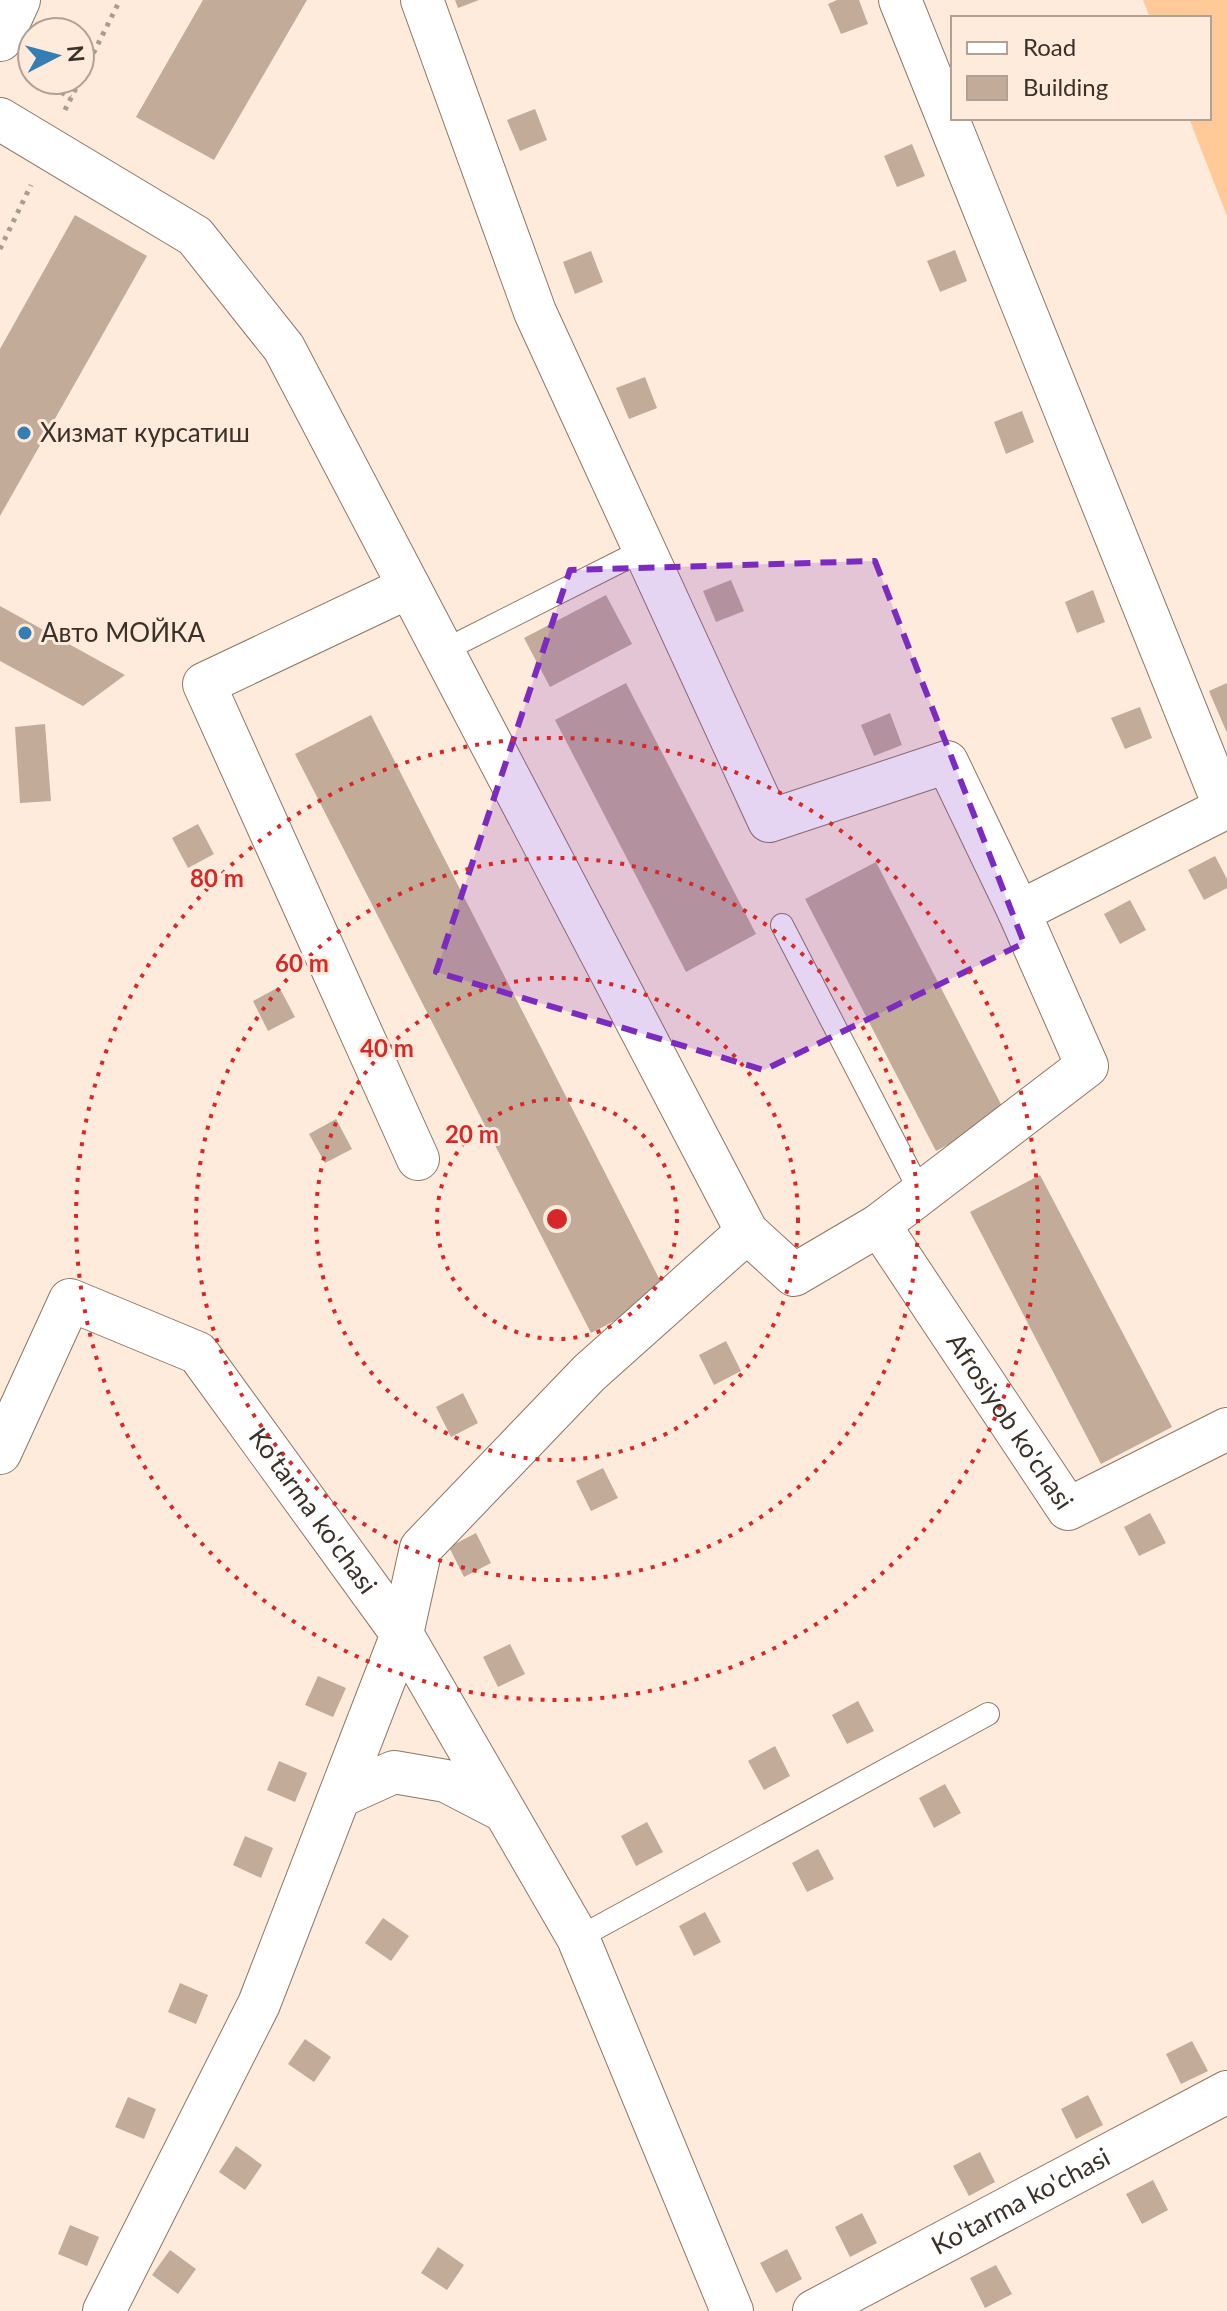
<svg xmlns="http://www.w3.org/2000/svg" width="1227" height="2311" viewBox="0 0 1227 2311" font-family="Lato,sans-serif">
<style>
.green{fill:#ffc998}
.building{fill:#c2ab98}
.lines{fill:none;stroke-linecap:round;stroke-linejoin:round}
.lane-casing{stroke:#8c7765;stroke-width:24}
.street-casing{stroke:#8c7765;stroke-width:44}
.secondary-casing{stroke:#8c7765;stroke-width:46}
.path{stroke:#ab9c90;stroke-width:5;stroke-dasharray:4 6;stroke-linecap:butt}
.lane{stroke:#fff;stroke-width:22}
.street{stroke:#fff;stroke-width:42}
.secondary{stroke:#fff;stroke-width:44}
.marked{fill:#7b2cbf;fill-opacity:0.2;stroke:#7b2cbf;stroke-width:6;stroke-dasharray:16 10;stroke-linejoin:round}
.ring{fill:none;stroke:#d62828;stroke-width:4;stroke-dasharray:4 8}
.poi-dot{fill:#357db2;stroke:#feebdb;stroke-width:3}
.labels{text-anchor:middle;stroke-width:6;stroke-linejoin:round;paint-order:stroke}
.poi-label{font-size:26px;fill:#3a3129;stroke:#feebdb;text-anchor:start}
.street-label{font-size:26px;fill:#3a3129;stroke:#feebdb}
.centre{fill:#d62828;stroke:#feebdb;stroke-width:4}
.ring-label{font-size:24px;text-anchor:middle;font-weight:bold;fill:#d62828;stroke:#feebdb;stroke-width:6;stroke-linejoin:round;paint-order:stroke}
</style>
<rect width="100%" height="100%" fill="#feebdb"/>
<path class="green" d="M1143,0H1227V216L1189,118H1209V18H1150Z"/>
<path class="building" d="M203,0H307L214,160L136,117Z
M455,0H479L458,8Z
M837,0H859L868,24L841,34L828,4Z
M535,109L547,140L520,151L507,120Z
M912,144L925,176L897,187L884,156Z
M75,215L147,256L0,516V349Z
M955,250L967,281L940,292L927,261Z
M591,251L603,282L575,294L563,262Z
M645,377L657,408L629,419L616,388Z
M1022,411L1034,442L1006,454L994,422Z
M731,580L744,611L716,622L703,591Z
M1093,590L1105,622L1077,633L1065,602Z
M606,595L632,644L550,687L524,638Z
M0,606L125,675L83,706L0,661Z
M626,683L756,934L686,972L555,720Z
M1227,683V733L1209,691Z
M1140,707L1152,738L1125,749L1111,718Z
M890,713L902,745L874,756L861,725Z
M371,715L667,1294L591,1333L295,754Z
M45,724L51,801L20,803L15,727Z
M198,824L214,854L188,868L172,838Z
M1215,856L1227,879V888L1204,900L1188,870Z
M876,862L1006,1114L936,1151L805,899Z
M1130,900L1146,930L1120,944L1104,914Z
M279,987L295,1017L268,1031L253,1001Z
M336,1119L352,1149L325,1163L309,1134Z
M1040,1175L1172,1427L1101,1464L970,1212Z
M726,1341L741,1371L714,1385L699,1355Z
M463,1393L478,1423L451,1437L436,1407Z
M603,1468L618,1498L591,1511L576,1481Z
M1150,1513L1166,1543L1139,1556L1124,1527Z
M476,1533L491,1563L464,1577L449,1547Z
M510,1644L525,1674L498,1687L483,1657Z
M318,1676L346,1688L333,1717L305,1705Z
M858,1701L874,1731L847,1744L832,1715Z
M775,1746L790,1776L764,1790L748,1761Z
M279,1761L307,1773L295,1802L267,1790Z
M945,1784L961,1813L934,1828L919,1798Z
M647,1822L663,1852L636,1866L621,1836Z
M245,1836L273,1848L261,1878L233,1865Z
M818,1849L834,1879L807,1892L792,1863Z
M705,1912L721,1942L694,1956L679,1926Z
M383,1918L409,1936L391,1961L365,1943Z
M180,1983L208,1995L196,2024L168,2012Z
M305,2039L331,2057L314,2082L288,2064Z
M1192,2041L1208,2071L1181,2084L1166,2054Z
M1088,2095L1103,2125L1076,2139L1061,2109Z
M128,2097L156,2109L144,2139L115,2127Z
M236,2146L262,2165L245,2190L219,2172Z
M980,2152L995,2182L969,2196L953,2166Z
M1153,2180L1168,2210L1142,2224L1126,2194Z
M862,2213L877,2243L850,2257L835,2227Z
M70,2225L99,2237L87,2266L58,2254Z
M438,2247L464,2265L447,2290L421,2273Z
M787,2249L802,2279L776,2293L760,2263Z
M170,2250L196,2269L178,2294L152,2275Z
M996,2265L1012,2294L985,2308L970,2278Z"/>
<g class="lines">
<g class="lane-casing">
<path id="lane" d="M443,651L645,549
M782,925L921,1193
M578,1938L988,1714"/>
</g>
<g class="street-casing">
<g id="street">
<path d="M422,0L535,312L769,821L947,762L1019,912"/>
<path d="M900,0L1225,808"/>
<path d="M0,119L195,236L284,348L747,1232L794,1275L879,1225L1087,1066L1019,912L1227,807"/>
<path d="M409,587L204,684L418,1159"/>
<path id="s1" d="M879,1225L1068,1509L1227,1429"/>
<path id="s2" d="M0,1453L70,1300L198,1353L402,1634L578,1938L732,2311"/>
<path d="M341,1796L394,1772L446,1781L502,1810"/>
<path d="M104,2311L259,2004L402,1634L421,1548L589,1373L747,1232"/>
<path id="s3" d="M814,2311L1227,2092"/>
</g>
</g>
<g class="secondary-casing">
<path id="secondary" d="M0,39L18,0"/>
</g>
<path class="path" d="M34,80L71,97
M80,80L120,0
M65,110L80,80
M0,249L31,185"/>
<use href="#lane" class="lane"/>
<use href="#street" class="street"/>
<use href="#secondary" class="secondary"/>
</g>
<path class="marked" d="M875,561L1024,943L764,1070L436,972L570,570Z"/>
<g class="ring">
<circle cx="557" cy="1219" r="120"/>
<circle cx="557" cy="1219" r="241"/>
<circle cx="557" cy="1219" r="361"/>
<circle cx="557" cy="1219" r="481"/>
</g>
<g class="poi-dot">
<circle cx="24" cy="433" r="8"/>
<circle cx="25" cy="633" r="8"/>
</g>
<g class="labels">
<g class="poi-label">
<text x="40" y="442">Хизмат курсатиш</text>
<text x="41" y="642">Авто МОЙКА</text>
</g>
<g class="street-label">
<text dy="9" stroke="none"><textPath href="#s1" startOffset="236">Afrosiyob ko'chasi</textPath></text>
<text dy="9" stroke="none"><textPath href="#s2" startOffset="502">Ko'tarma ko'chasi</textPath></text>
<text dy="9" stroke="none"><textPath href="#s3" startOffset="234">Ko'tarma ko'chasi</textPath></text>
</g>
</g>
<circle cx="557" cy="1219" r="12" class="centre"/>
<g class="ring-label">
<text x="217" y="887">80 m</text>
<text x="302" y="972">60 m</text>
<text x="387" y="1057">40 m</text>
<text x="472" y="1143">20 m</text>
</g>
<rect x="951" y="16" width="260" height="104" fill="#feebdb" stroke="#b0a194" stroke-width="2"/>
<rect x="967" y="42" width="40" height="12" fill="#ffffff" stroke="#b0a194" stroke-width="2"/>
<text x="1023" y="56" font-size="24" fill="#3a3129">Road</text>
<rect x="967" y="76" width="40" height="24" fill="#c2ab98" stroke="#b0a194" stroke-width="2"/>
<text x="1023" y="96" font-size="24" fill="#3a3129">Building</text>
<g transform="translate(56 56) rotate(84)"><circle r="38" fill="#feebdb" stroke="#b0a194" stroke-width="2"/>
<path d="M0-6L14 30L0 20L-14 30Z" fill="#357db2"/>
<text y="-12" font-size="22" font-weight="bold" text-anchor="middle" fill="#3a3129">N</text>
</g>
</svg>
